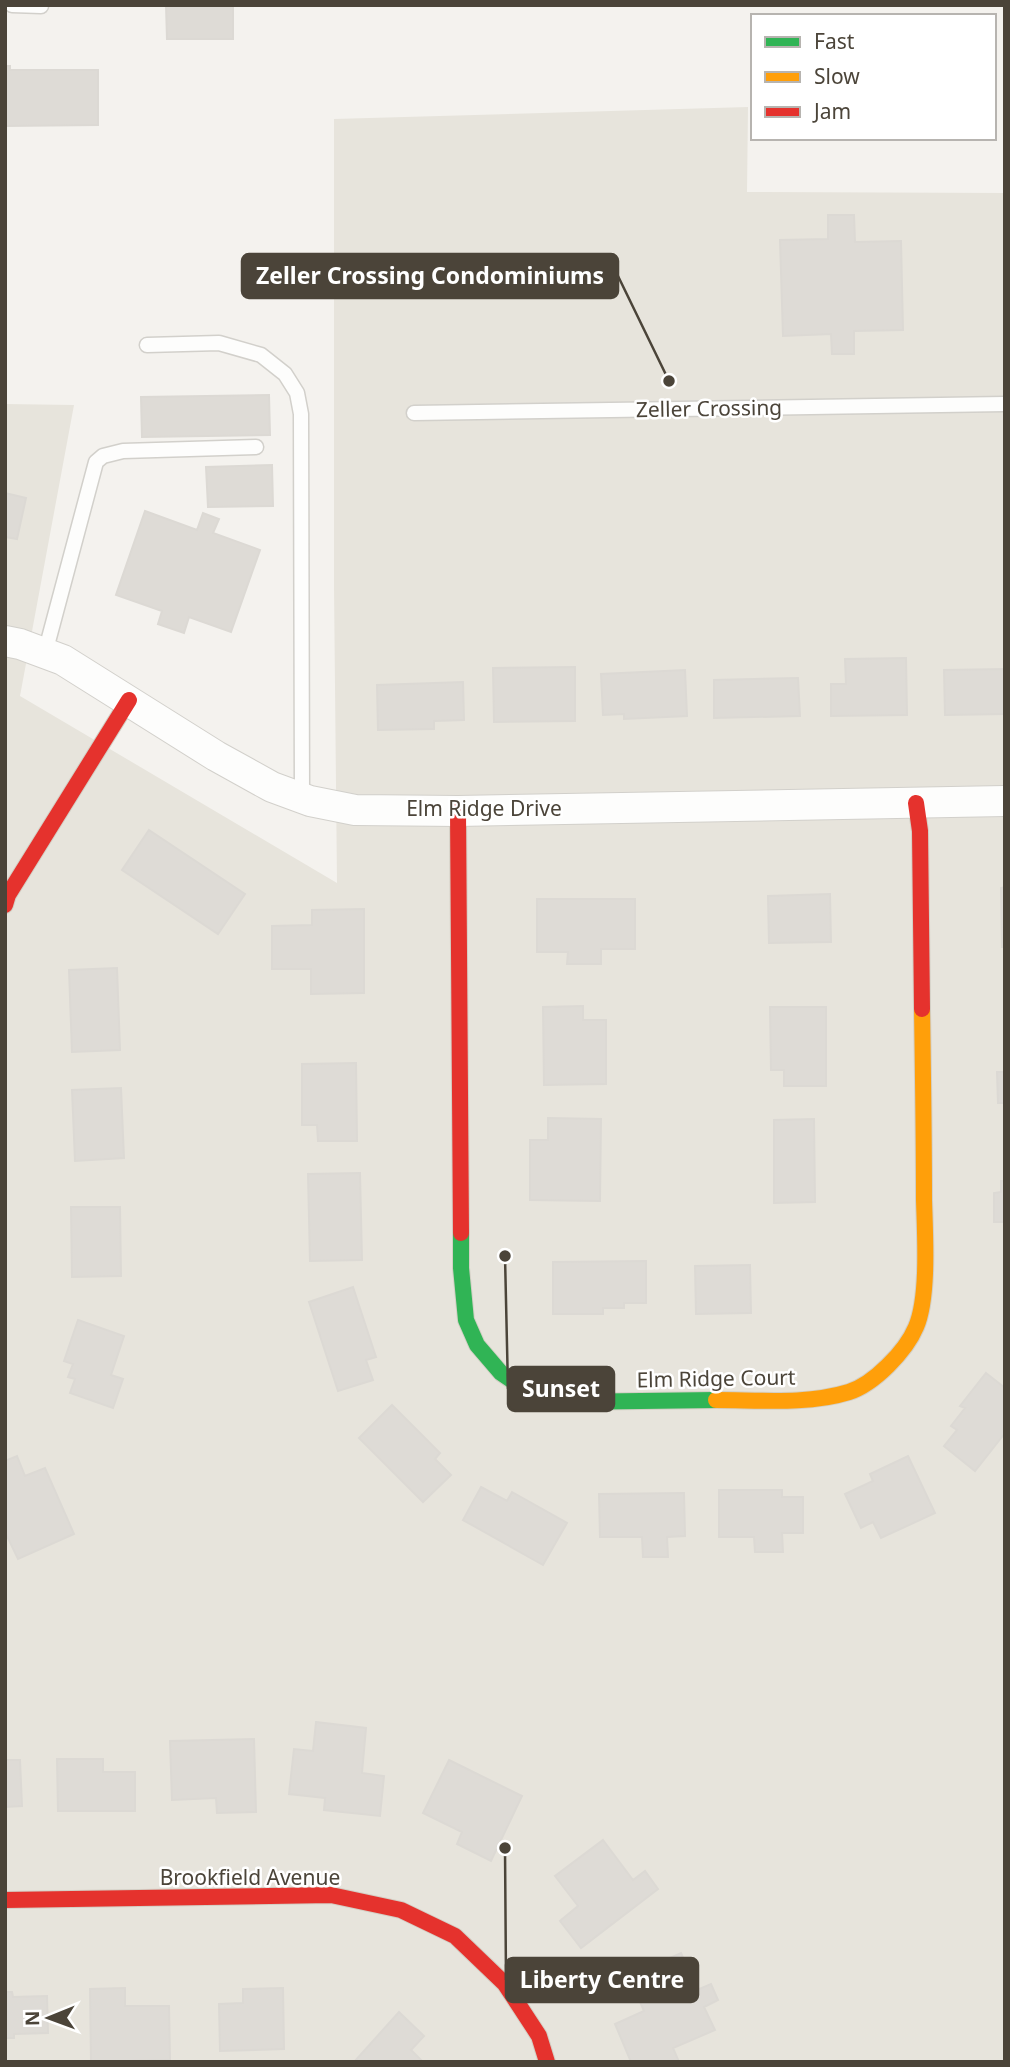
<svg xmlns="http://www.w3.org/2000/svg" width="1010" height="2067" viewBox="0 0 1010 2067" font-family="'Noto Sans',sans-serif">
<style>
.residential{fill:#e7e4dc}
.building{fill:#dedbd6;stroke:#dcd9d4;stroke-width:2}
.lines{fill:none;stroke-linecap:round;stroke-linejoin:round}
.lane-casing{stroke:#d2d0cb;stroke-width:17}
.street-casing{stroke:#d2d0cb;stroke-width:32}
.fast-casing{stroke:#d3cfc5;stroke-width:18}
.slow-casing{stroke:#d3cfc5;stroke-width:18}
.jam-casing{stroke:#d3cfc5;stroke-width:18}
.lane{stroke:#fdfdfc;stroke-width:14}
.street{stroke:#fdfdfc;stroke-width:30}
.fast{stroke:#30b455;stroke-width:16}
.slow{stroke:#ff9f0a;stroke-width:16}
.jam{stroke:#e5322d;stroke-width:16}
.labels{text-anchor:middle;stroke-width:5;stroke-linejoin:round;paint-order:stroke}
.street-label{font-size:21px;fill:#4b4439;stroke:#fff}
.leader{fill:none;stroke:#4b4439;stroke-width:2.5}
.callout-dot{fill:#4b4439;stroke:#fff;stroke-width:2.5}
.callout{fill:#4b4439;stroke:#4b4439;stroke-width:2.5}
.callout-label{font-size:23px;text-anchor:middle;font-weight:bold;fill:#fff}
</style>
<rect width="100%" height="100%" fill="#f4f2ee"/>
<path class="residential" d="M748,107L747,192L1005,193V2062H5V404L74,405L20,696L337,883L334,587V119Z"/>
<path class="building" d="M166,5H233V39H167Z
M5,66H10V70H98V125L5,126Z
M828,215H854L855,242L901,241L903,330L854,331V354H832L831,334L783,336L780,240L828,239Z
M269,395L270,435L142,437L141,397Z
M272,465L273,506L208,507L206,467Z
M5,493L26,498L17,539L5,537Z
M145,511L197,530L203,513L219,519L213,533L260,550L231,632L189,617L184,633L158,624L162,611L116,595Z
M906,658L907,715L831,716V684H846L845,659Z
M575,667V721L494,722L493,668Z
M1005,669V714L945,715L944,670Z
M685,670L687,716L624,719V714L603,715L601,674Z
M798,678L800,716L714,718V680Z
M463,682L464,720L434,721V729L378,730L377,685Z
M149,830L245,894L218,934L122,870Z
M1005,887V947H1002L1001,888Z
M830,894L831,942L769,943L768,896Z
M537,899H635V949H601V964H567L568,952H537Z
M364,909V993L311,994V969H272V926L312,925V910Z
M117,968L120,1050L72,1052L69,970Z
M583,1006V1020H606V1084L544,1085L543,1007Z
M770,1007H826V1086H784V1070H771Z
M356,1063L357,1141H318L317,1125H302V1064Z
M997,1072H1005V1103H998Z
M121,1088L124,1158L75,1161L72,1090Z
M548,1118L601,1119L600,1201L530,1200V1140H548Z
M814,1119L815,1202L774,1203V1120Z
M360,1173L362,1260L310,1261L308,1174Z
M1001,1181H1005V1222H994V1193L1001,1192Z
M71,1207H120L121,1276L72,1277Z
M646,1261V1303H624V1308H603V1314H553V1262Z
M750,1265L751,1313L696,1314L695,1266Z
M353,1287L376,1357L366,1360L373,1380L338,1391L309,1302Z
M78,1320L124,1336L111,1375L123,1379L113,1408L70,1393L75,1379L68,1377L73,1364L64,1361Z
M986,1373L1005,1388V1433L975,1471L944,1446L957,1430L951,1426L965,1408L960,1406Z
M392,1405L440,1453L435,1459L451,1475L423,1502L359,1438Z
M17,1456L25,1476L45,1468L74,1534L18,1559L5,1532V1461Z
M908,1456L935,1513L881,1538L873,1522L861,1528L845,1494L873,1481L870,1474Z
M481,1487L507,1501L512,1492L567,1523L543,1565L463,1520Z
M719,1490H782V1497H803V1533H782L783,1552H755L754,1537H719Z
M684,1493L685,1536L667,1537L668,1557H643L642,1537H600L599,1494Z
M316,1722L366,1728L362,1773L384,1776L380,1816L324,1810L325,1798L289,1794L294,1749L313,1751Z
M254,1739L256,1812L217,1813L216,1798L172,1800L170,1741Z
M57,1759H103V1772H135V1811H58Z
M5,1760H20L22,1806L5,1807Z
M449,1760L522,1796L491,1861L457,1844L462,1832L423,1813Z
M603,1840L633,1880L645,1871L658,1889L581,1948L560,1921L578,1906L555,1876Z
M681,1953L697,1990L711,1984L718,2000L704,2007L715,2030L673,2048L679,2062H631L615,2024L644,2011L629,1976Z
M125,1988V2006H169L170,2060L91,2062L90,1989Z
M283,1988L284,2049L220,2051L219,2004L243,2003V1989Z
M5,1992H12L13,1997L47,1996L48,2033L14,2034V2038H5Z
M399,2012L424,2036L411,2050L423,2062H354Z"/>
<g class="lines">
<g class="lane-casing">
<path id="lane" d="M12,5L41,6
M147,345L219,343L261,355L285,374L297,393L301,414L302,798
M414,413L1005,404
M45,653L96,462L103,456L123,451L256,447"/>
</g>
<g class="street-casing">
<path id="street" d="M5,641L20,644L63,660L216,756L272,787L310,801L355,810L458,811L1005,801"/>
</g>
<g class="fast-casing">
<path id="fast" d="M461,1233V1268L466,1320L477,1345L501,1373L536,1397L566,1402L716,1400"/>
</g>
<g class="slow-casing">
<path id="slow" d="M716,1400C759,1400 807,1405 849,1392C874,1384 906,1351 916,1327C929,1297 925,1234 924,1200C924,1137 923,1073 922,1009"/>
</g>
<g class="jam-casing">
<path id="jam" d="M916,803L920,831L922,1009
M458,811L461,1233
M5,905L8,895L129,700
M5,1900L331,1895L401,1910L455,1936L505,1984L539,2036L547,2062"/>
</g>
<use href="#lane" class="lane"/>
<use href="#street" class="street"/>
<use href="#fast" class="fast"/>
<use href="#slow" class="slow"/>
<use href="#jam" class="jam"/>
</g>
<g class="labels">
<g class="street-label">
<text transform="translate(709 409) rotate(-1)" y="7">Zeller Crossing</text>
<text x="484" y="816">Elm Ridge Drive</text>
<text transform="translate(716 1379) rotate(-1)" y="7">Elm Ridge Court</text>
<text x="250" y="1885">Brookfield Avenue</text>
</g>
</g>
<path class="leader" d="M669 381L618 276M505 1256L508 1389M505 1848L506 1980"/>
<g class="callout-dot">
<circle cx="669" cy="381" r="7"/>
<circle cx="505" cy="1256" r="7"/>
<circle cx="505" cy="1848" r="7"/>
</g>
<g class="callout">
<rect x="242" y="254" width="376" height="44" rx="7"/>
<rect x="508" y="1367" width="106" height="44" rx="7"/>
<rect x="506" y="1958" width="192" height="44" rx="7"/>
</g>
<g class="callout-label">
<text x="430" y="284">Zeller Crossing Condominiums</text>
<text x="561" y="1397">Sunset</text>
<text x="602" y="1988">Liberty Centre</text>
</g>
<rect width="1010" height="2067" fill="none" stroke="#4b4439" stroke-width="14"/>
<rect x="751" y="14" width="245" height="126" fill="#ffffff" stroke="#b7b4b0" stroke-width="2"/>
<rect x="765" y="37" width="35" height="10" fill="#30b455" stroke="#b7b4b0" stroke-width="2"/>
<text x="814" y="49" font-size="21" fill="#4b4439">Fast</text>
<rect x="765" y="72" width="35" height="10" fill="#ff9f0a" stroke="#b7b4b0" stroke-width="2"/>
<text x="814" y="84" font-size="21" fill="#4b4439">Slow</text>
<rect x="765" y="107" width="35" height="10" fill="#e5322d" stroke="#b7b4b0" stroke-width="2"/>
<text x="814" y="119" font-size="21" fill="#4b4439">Jam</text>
<g transform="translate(49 2018) rotate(269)" stroke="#ffffff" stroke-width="5" paint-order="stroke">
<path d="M0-5L12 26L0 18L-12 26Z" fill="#4b4439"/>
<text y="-10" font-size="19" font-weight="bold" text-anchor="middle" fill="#4b4439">N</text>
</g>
</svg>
